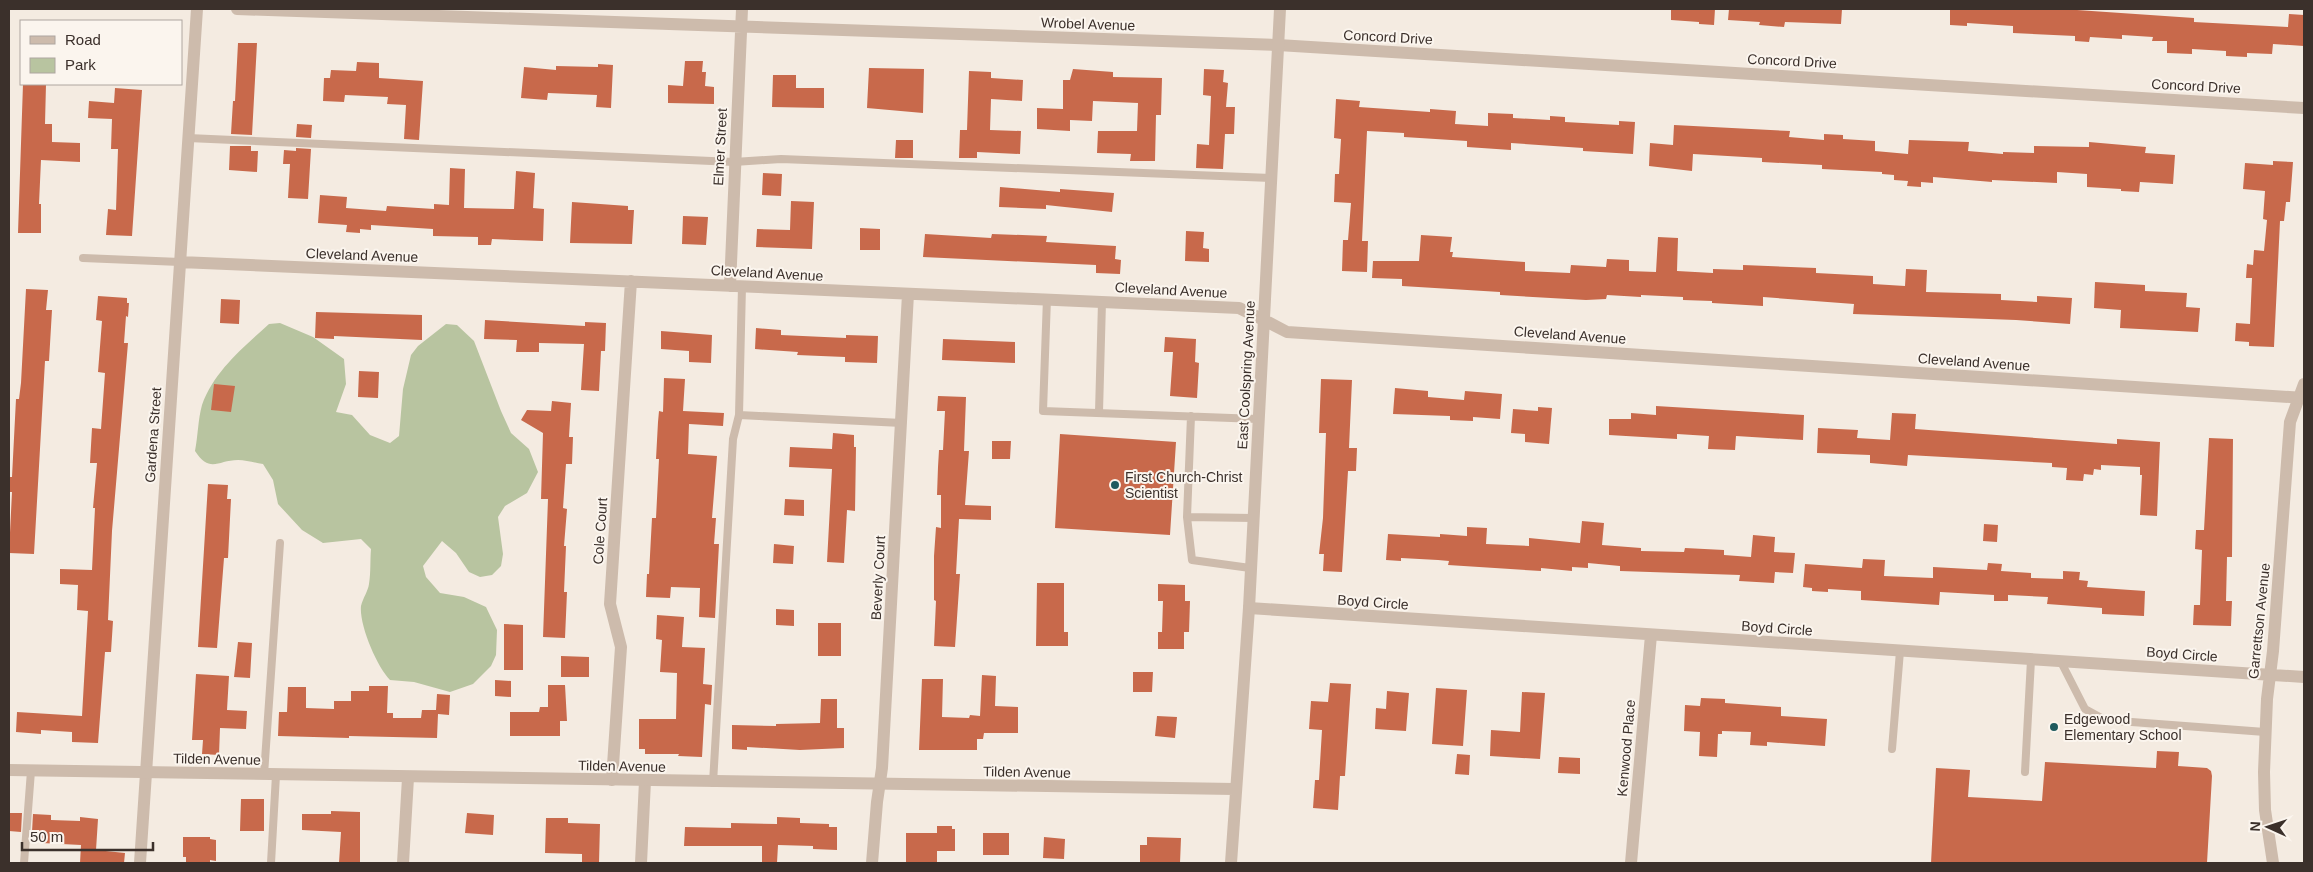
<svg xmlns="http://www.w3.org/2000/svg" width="2313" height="872" viewBox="0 0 2313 872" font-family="Arial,sans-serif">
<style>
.green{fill:#b8c4a0}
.building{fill:#c8694b}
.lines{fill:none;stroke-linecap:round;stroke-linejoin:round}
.service{stroke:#cdbbac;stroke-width:8}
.minor{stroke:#cdbbac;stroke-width:12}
.tertiary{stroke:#cdbbac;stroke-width:12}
.poi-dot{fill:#1f5a5e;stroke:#fbf5ee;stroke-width:2}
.labels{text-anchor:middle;stroke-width:4;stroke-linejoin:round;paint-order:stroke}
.street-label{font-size:14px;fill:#3b302b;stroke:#fbf5ee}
.poi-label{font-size:14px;fill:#3b302b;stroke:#fbf5ee;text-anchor:start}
</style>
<rect width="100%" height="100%" fill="#f4ebe1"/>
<path class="green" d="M280,323L313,337L344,359L346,384L336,412L352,415L370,435L390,443L399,436L403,389L411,355L418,346L446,324L457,325L474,341L501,411L511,433L529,449L538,472L527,493L505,506L498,517L503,554L501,566L492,575L480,577L469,572L456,553L442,541L423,566L426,577L440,593L464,597L486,607L497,630L496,655L491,666L473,684L450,692L414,682L390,680C377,667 359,625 361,606C363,598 368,591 369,584C371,572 370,560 371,549L361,539L323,543L302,530L278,504L273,480L263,464C255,463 246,460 238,460C218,460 210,474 195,451C198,436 198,419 202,405C214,371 244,347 269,324Z"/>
<path class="building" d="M1671,9H1715L1714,25L1699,24V22L1671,20Z
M1729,9H1842L1841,24L1785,22L1784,27L1759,25L1760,22L1728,20Z
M1950,9L2077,10L2194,18V22L2288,27L2289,14L2304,15V46L2273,44L2272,54L2247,53V57L2226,56V51L2192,49V54L2167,53V41H2152L2153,37L2122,35V39L2090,37L2089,42L2075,41V36L2013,33V26L1967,23V26L1950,25Z
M238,43H257L252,135L231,134L233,101H235Z
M685,61H703L702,72H706L705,86L714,87V104L668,103V85L683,86Z
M357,62L379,63V78L423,81L419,140L404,139L406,105L387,104L388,97L345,95L344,102L323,101L324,78H330L331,70L356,71Z
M598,64L613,65L611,108L596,107L597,95L548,93L547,100L521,98L524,67L556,70V66L598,67Z
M869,68L924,69L923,113L867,108Z
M1073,69L1113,72V77L1162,78L1161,115H1156L1155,161H1130L1131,154L1097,153L1098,131H1137L1138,103L1093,101L1092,121L1070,120V131L1037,129V108L1063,109V80H1070Z
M1204,69L1224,70L1223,82L1228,83L1226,107H1235L1234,134H1225L1223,169L1196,168L1197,144L1209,145L1211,96L1203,95Z
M969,71L991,72V78L1023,80L1022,101L991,99L990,130L1021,131L1020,154L977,152V158H959L960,130H967Z
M773,75H796V88H824V108L772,107Z
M23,84H46L45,124H52V142L80,143V162L41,160L39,204H41V233H18Z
M115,88L142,90L132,236L106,235L108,209L116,210L118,149H111L112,119L88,118L89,101L114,103Z
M1336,99L1360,101L1359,107L1430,112V109L1456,111L1455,124L1488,126V113L1513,114V118L1550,120V116L1565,117V122L1619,125V121L1635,122L1633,154L1583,151V148L1511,143V150L1467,147V141L1404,137V133L1367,131L1362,241H1368L1367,272L1342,271L1343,240H1348L1351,203L1334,202L1335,174H1339L1341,139L1334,138Z
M297,124L312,125L311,138L296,137Z
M1674,125L1790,131L1789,137L1824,140V134L1843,135V139L1875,141V151L1908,154L1909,140L1969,142L1968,151L2003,154V152L2034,153V146L2089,147V142L2146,147L2145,153L2175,155L2173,184L2140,182L2139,192L2121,191V189L2087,187V174L2057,172V183L1992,180V182L1933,177V183L1921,182V187L1907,186L1908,181L1894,180V175L1882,174V172L1822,169V165L1762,162V158L1693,154L1692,171L1649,166L1650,143L1673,145Z
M896,140H913V158H895Z
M230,146H251V151H258L257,172L229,170Z
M296,148L311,149L308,199L288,198L290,164H283L284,150L296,151Z
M2273,161L2293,162L2290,202H2286L2284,221H2280L2274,347L2249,346V342L2235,341L2236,323L2250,324L2252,278H2246L2247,264L2253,265L2254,250L2264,251L2267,220L2263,219L2265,191L2243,189L2245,163L2273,165Z
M450,168L465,169L464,208L514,209L516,171L535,173L533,208L544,209L543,241L492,239L491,245H478V237L433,236V229L371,225V230L360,229V233L346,232L347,225L318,223L320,195L347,197L346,208L386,211L387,206L434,209V204L449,205Z
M763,173L782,174L781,196L762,195Z
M1000,187L1060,192V189L1114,193L1112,212L1046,205V209L999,207Z
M791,201L814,202L812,249L756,247L757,229L790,230Z
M572,202L628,206V210H634L632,244L570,243Z
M683,216L708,217L706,245L682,244Z
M860,228L880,229V250H860Z
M1186,231L1204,232L1203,248L1209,249V262L1185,261Z
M925,234L991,238L992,234L1047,236L1046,242L1116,246L1115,259L1121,260L1120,274L1096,273V265L923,257Z
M1421,235L1452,237L1450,252H1453L1452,257L1525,262V271L1570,273L1571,265L1606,267L1607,259L1629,260V271L1656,272L1658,237L1678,238L1677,271L1713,273V269L1743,270V265L1816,268V273L1873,276V284L1905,286L1906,269L1927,270L1926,292L2001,294V300L2037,302V296L2072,298L2070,324L2016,320L1853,314L1854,304L1763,297V306L1712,303V301L1683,300V297L1641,295V297L1607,295L1606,299L1586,300L1500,295V292L1402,286V279L1372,278L1373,261H1419Z
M2095,282L2145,285V291L2187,293L2186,307L2200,308L2198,332L2120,328L2121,310L2094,308Z
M26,289L48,290L46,310H52L49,361H45L34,554L9,553L12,492H9V477H12L16,399H19L21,383Z
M98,296L127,298V303H129L128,317L126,316L124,343H128L112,531L108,620L113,621L111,652H105L98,743L72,742V732L41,730V734L16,732L17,712L82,716L88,611L77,610L78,585L60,584V569L92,570L95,508H93L97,463H90L92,428L101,429L105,373L98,372L102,321L96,320Z
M221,299L240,300L239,324L220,323Z
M316,312L422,315V340L334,336V339L315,338Z
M485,320L585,326V322L606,323L605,351H601L599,391L581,390L584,344L539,343V352H516L517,340L484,339Z
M756,328L781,330V335L846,338V335L878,336L877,363L845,362V357L797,355L798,352L755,349Z
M661,331L712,335L711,363L689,362V351L661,349Z
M1165,337L1196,339L1195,362L1199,363L1197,398L1170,396L1173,352H1164Z
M943,339L1015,342V363L942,360Z
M359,371L379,372L378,398L358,397Z
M664,378L685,379L683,411L724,413L723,426L689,424L688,454L717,456L712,518H716L714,544H719L715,618L699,617L700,588L671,587L670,598L646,597L647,574H649L652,518H656L659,459H656L658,422L659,411L663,412Z
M1321,379L1352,380L1349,448H1357L1356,471H1348L1342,572L1323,571L1324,554H1319L1323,518L1326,433H1319Z
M214,384L235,386L231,412L211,410Z
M1395,388L1428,391V397L1464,400L1465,391L1502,394L1500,419L1473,417V421L1450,420V416L1393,414Z
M938,396L966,397L964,451H969L965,505L991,506V520L959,519L956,574H960L955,647L934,646L936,601L934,600V556L936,527L941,528V495H937L938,467L939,450H943L945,411H937Z
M552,401L571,403L569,437H573L572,464H566L563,508L567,509L564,546H566L564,592H567L565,638L543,637L548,499H541L543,433L521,420L527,410L551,411Z
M1656,406L1804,415L1803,440L1736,436L1735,450L1708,449L1709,436L1677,434V439L1609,435V419H1631V413L1656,415Z
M1538,407L1552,408L1549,444L1525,442V434L1511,433L1513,409L1538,411Z
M1892,413L1916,414L1915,429L2117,444V439L2160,442L2157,516L2140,515L2142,475H2140V467L2101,465V470L2094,469L2093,475L2084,474L2083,481L2066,480L2067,468L2052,467V463L1908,455L1907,466L1870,463V455L1817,453L1818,428L1858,430L1857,438L1890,440Z
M833,433L854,435V447H856L855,511L847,510L844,563L827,562L832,469L789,467L790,447L832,449Z
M1060,434L1176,442L1170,535L1055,528Z
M2209,438L2233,439L2232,557H2227L2226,601H2232L2231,626L2193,625L2194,605H2200L2202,550L2195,549L2196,530H2204Z
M992,441H1011L1010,459H992Z
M208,484L228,485L227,499H231L228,558H224L217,648L198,647Z
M785,499L804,500V516L784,515Z
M1582,521L1604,523L1602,545L1641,548V551L1684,552L1685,548L1724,550V555L1751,557L1753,535L1775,537L1774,552L1795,553L1793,573L1775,572L1774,583L1739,581L1740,575L1620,571V566L1588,563V568L1572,567V571L1541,568V571L1448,565L1449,561L1438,560L1401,558V561L1386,560L1388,534L1440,537V534L1467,536V527L1487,528L1486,544L1529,546V538L1580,543Z
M1984,524L1998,525L1997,542L1983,541Z
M774,544L794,546L793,564L773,563Z
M1863,559L1885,560L1884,576L1933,578V567L1987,570L1988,563L2002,564L2001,571L2031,573V578L2063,579V571L2080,572L2079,580L2088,581L2087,587L2145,591L2144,616L2102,614V608L2047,604L2048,597L2008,595V601H1994V595L1940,592L1939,605L1861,600V591L1828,589V592L1812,591V588L1803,587L1805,564L1862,568Z
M1037,583H1064V632H1068V646H1036Z
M1158,584L1185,585V601H1190L1189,632H1184V649H1158V632H1162L1163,601H1158Z
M776,609L794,610V626L776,625Z
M657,615L684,617L682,647L705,648L703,684L712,685L711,705L705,704L702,757L678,756L679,754H645V749H639V719H676L677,673L660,672L662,640L656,639Z
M818,623H841V656H818Z
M504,624L523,625V670H504Z
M238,642L252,643L250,678L234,677Z
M561,656L589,657V677H561Z
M1133,672H1153L1152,692H1133Z
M196,674L229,676L227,710L247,711L246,729L220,728L219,755L202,754L203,740H192Z
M982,675L996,676L995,706L1018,707V733H984L983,739H977V750H919L922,679H943L942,717L969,718L970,715L980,716Z
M495,680L511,681V697L495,696Z
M1330,683L1351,684L1345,776H1340L1338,810L1313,808L1315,780H1319L1322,730L1309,729L1311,701L1328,702Z
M548,685H565L567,721H560V736H510V712H539L540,707H548Z
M369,686H388L387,713H393V718H421L422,710H436L437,694L450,695L449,715L438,714L437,738L349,736V738L278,736L279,712H287L288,687H306V708L334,709V701H351V691H369Z
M1436,688L1467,690L1463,746L1432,744Z
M1387,691L1409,693L1406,731L1375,729L1376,708L1386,709Z
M1522,692L1545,693L1540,759L1490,756L1491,730L1520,732Z
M1701,698L1725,699V703L1781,707V716L1827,719L1825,746L1767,742V746L1750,745L1751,732L1722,731V734H1718L1717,757L1699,756L1700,732L1684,731L1685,705L1700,706Z
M821,699H837V728H844V748L800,750L747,747V750L732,749V725L776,726V724L820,723Z
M1157,716L1177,717L1175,738L1155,736Z
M2157,751L2179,752L2178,766L2207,768L2211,771L2212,776L2207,863H1931L1936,768L1970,770L1968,797L2042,801L2045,762L2156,768Z
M1457,754L1470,755L1469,775L1455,774Z
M1559,757L1580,758V774L1558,773Z
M241,799H264V831H240Z
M331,811L360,812V863H339L341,832L302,830V814H331Z
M9,813H22L21,832L9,831Z
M467,813L494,815L493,835L465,833Z
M33,814L51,815V820L80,821V817L98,819L96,850L125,853L124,863H80L81,845L42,843V833L32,832Z
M777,817L800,818V823L829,824V827H837V850L813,849V846L778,845L777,863H762V846H684L685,827L731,828V823L777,824Z
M546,818H568V823L600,824L599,863H582V854L545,853Z
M937,826H952V829H955V851H937V863H906V833H937Z
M983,833H1009V855H983Z
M183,837H210V839L216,840V861L210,860V863H186V857H183Z
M1044,837L1065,839L1064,859L1043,858Z
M1147,837L1181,838L1180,863H1140V845H1147Z"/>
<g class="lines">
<path class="service" d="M188,138L734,162L781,159L1271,178
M83,258L180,262
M742,286L739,415L902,423
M1047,298L1043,411L1258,419
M1099,412L1102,302
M1191,416L1187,517L1192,560L1250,568
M1187,517L1253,518
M2061,662L2085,709L2105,720L2265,732
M1892,749L1900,651
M2025,772L2031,660
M264,775L280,543
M713,783L733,439L739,415
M24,863L31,771
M271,863L276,775"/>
<path class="minor" d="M237,9L1278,45L2304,108
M180,262L1239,308L1264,320
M730,286L742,9
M1249,608L2304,677
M612,780L621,647L610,604L631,281
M140,863L197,9
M403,863L408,778
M641,863L645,781
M872,863L877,802L882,768L908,294
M1631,863L1651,635
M2273,863L2265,810L2264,772L2267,699L2273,651L2290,422L2304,384"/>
<path class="tertiary" d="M1264,320L1287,332L2304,398
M9,770L1234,789
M1231,863L1249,608L1280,9"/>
</g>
<g class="poi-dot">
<circle cx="1115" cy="485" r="5"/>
<circle cx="2054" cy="727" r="5"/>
</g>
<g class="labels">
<g class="street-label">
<text transform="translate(1088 24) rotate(2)" y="5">Wrobel Avenue</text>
<text transform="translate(1388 37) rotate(3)" y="5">Concord Drive</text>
<text transform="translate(1792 61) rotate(3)" y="5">Concord Drive</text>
<text transform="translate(2196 86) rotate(3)" y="5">Concord Drive</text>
<text transform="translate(720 147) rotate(-87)" y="5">Elmer Street</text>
<text transform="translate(362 255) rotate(2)" y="5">Cleveland Avenue</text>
<text transform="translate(767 273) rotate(3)" y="5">Cleveland Avenue</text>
<text transform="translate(1171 290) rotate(3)" y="5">Cleveland Avenue</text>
<text transform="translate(1570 335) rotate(4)" y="5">Cleveland Avenue</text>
<text transform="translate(1974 362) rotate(4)" y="5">Cleveland Avenue</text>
<text transform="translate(1246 375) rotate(-87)" y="5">East Coolspring Avenue</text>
<text transform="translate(153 435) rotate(-86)" y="5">Gardena Street</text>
<text transform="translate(600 531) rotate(-86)" y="5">Cole Court</text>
<text transform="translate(878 578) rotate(-87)" y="5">Beverly Court</text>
<text transform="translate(1373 602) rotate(4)" y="5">Boyd Circle</text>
<text transform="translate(2259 621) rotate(-84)" y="5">Garrettson Avenue</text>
<text transform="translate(1777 628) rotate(4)" y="5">Boyd Circle</text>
<text transform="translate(2182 654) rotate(4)" y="5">Boyd Circle</text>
<text transform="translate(1626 748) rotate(-85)" y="5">Kenwood Place</text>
<text transform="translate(217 759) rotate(1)" y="5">Tilden Avenue</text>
<text transform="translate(622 766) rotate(1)" y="5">Tilden Avenue</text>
<text transform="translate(1027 772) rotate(1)" y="5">Tilden Avenue</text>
</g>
<g class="poi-label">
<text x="1125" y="482">First Church-Christ<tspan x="1125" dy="16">Scientist</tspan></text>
<text x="2064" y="724">Edgewood<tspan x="2064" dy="16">Elementary School</tspan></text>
</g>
</g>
<rect width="2313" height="872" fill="none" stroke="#3b302b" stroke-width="20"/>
<rect x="20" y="20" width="162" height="65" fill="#fbf5ee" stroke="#aea6a0"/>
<rect x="30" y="36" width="25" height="8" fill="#cdbbac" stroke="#aea6a0"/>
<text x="65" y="45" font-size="15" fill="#3b302b">Road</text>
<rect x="30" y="58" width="25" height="15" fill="#b8c4a0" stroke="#aea6a0"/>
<text x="65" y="70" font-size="15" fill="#3b302b">Park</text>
<g transform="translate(2268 827) rotate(273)" stroke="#fbf5ee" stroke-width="4" paint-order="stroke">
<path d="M0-4L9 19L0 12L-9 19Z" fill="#3b302b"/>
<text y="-8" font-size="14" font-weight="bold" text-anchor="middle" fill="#3b302b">N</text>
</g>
<path d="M22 842v8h131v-8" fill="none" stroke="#3b302b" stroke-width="2.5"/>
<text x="30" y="842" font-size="15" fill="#3b302b" stroke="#fbf5ee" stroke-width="4" paint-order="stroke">50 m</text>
</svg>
